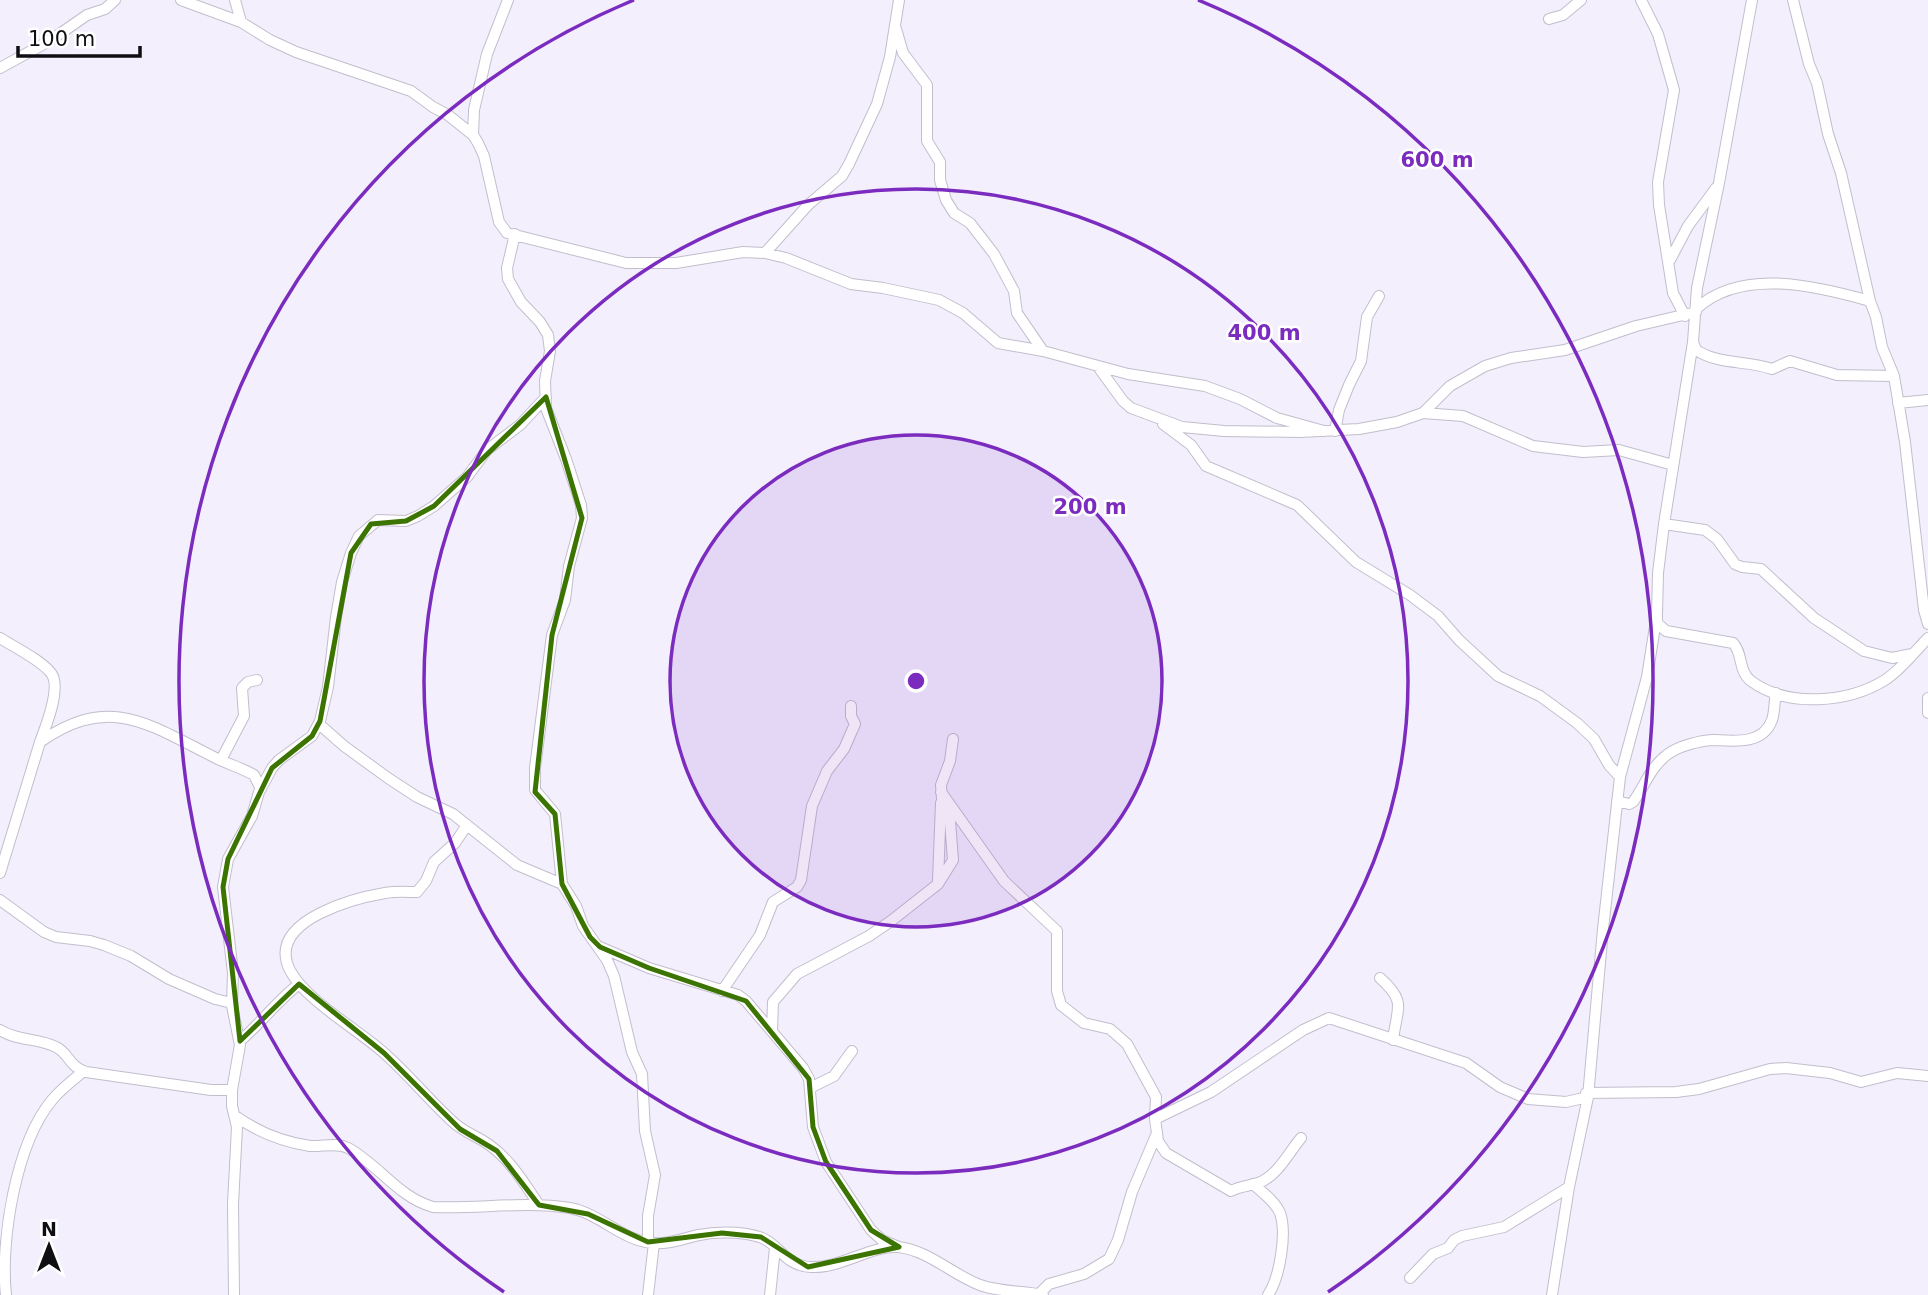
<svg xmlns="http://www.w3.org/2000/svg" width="1928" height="1295" viewBox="0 0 1928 1295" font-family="'DejaVu Sans',sans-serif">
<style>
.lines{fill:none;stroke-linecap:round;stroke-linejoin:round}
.minor-casing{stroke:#c2becc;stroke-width:12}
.minor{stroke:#fff;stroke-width:10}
.marked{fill:none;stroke:#3c7402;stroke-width:5;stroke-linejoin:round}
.ring{fill:none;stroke:#7b2cbf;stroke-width:3.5}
.centre{fill:#7b2cbf;stroke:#fff;stroke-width:3.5}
.ring-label{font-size:21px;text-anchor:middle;font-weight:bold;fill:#7b2cbf;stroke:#fff;stroke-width:5;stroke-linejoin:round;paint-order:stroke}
</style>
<rect width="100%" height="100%" fill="#f3effd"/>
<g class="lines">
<g class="minor-casing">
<path id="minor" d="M181,0L241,22L270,40L296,52L411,91L433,107L448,115L473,135L478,143L484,156L499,222L507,233L626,263H676L743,252L765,253L786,258L851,284L883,288L939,300L963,313L998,343L1043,351L1128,374L1205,386L1240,399L1277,418L1324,431
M235,0L241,22
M1641,0L1658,34L1674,90L1658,182L1659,205L1673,293L1685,316
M1793,0L1809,64L1817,83L1828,134L1841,173L1870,301L1876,317L1882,347L1894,376L1905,442L1924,610L1928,624
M1549,19L1563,15L1581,0
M896,29L903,53L927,85V141L940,162V180L946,200L954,213L970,223L994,254L1014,291L1017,313L1043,351
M0,68L51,40L87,15L105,9L115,0
M473,135L474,110L487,54L508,0
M515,234L507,268L508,279L521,302L540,322L548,335L550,351L545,381L546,408L566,459L581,505L582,518L569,566L565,600L552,635L535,768V790L555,814L562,884
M765,253L808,205L842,176L849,164L877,104L890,57L899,0
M1670,260L1688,226L1716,188
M1696,309C1741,267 1817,286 1870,301
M1693,342L1696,350C1719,365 1746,360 1772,369L1790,361L1837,375L1894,376
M1099,368L1123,401L1131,408L1182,427L1224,431L1300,432L1359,429L1397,422L1423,413L1450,386L1485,366L1511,358L1565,350L1636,326L1696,312
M1898,403L1928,400
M1423,413L1463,416L1533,446L1583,452L1619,450L1673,465
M1163,424L1191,445L1206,466L1297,505L1356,562L1410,595L1438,616L1459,640L1498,676L1540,696L1577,723L1594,739L1609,765L1620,777
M1335,431L1339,410L1349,385L1361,361L1367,317L1379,296
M1664,524L1705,530L1717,539L1735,564L1742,567L1761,569L1814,618L1864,651L1892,658L1912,654
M1657,616V623L1666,631L1733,643C1743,653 1738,671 1751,681C1788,708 1848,703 1885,680C1902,669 1914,652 1928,638
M0,638C14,647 41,660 51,673C62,687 46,726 40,742
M1928,698V713
M319,724L344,746L388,778L417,797L453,814L517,865L562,884L576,906L583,926L607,960L614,976L632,1052L642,1074L645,1131L655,1175L648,1216V1242
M221,760L244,716L242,688L248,682L257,680
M941,792L1004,881L1057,931V991L1061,1005L1084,1023L1110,1029L1127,1044L1156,1097L1155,1119L1157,1133L1132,1192L1118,1240L1109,1259L1084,1274L1049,1284L1039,1294
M1617,801L1629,804L1633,802C1645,786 1650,767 1668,754C1679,746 1701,740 1715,740C1734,741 1763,745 1772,720C1775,711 1774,702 1776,693
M467,825L455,843L434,862L426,881L417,892C407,892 396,891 385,893C355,898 274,919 287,963C297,996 358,1029 384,1053C408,1074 428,1099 452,1121C463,1132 475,1135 488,1144C510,1159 524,1183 539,1205
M0,873L40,742C108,695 145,722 210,755C224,763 240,767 254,775L261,789
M938,881L941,803
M0,900L44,932L56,937L90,941L104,945L131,956L169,979L215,999L232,1003
M600,947L649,968L738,995L746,1001L803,1068L809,1079L813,1127L826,1162L871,1230L882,1240L899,1247
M1380,978C1407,1002 1397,1007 1393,1040
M722,991L760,935L773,902L797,887L801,880L812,806L827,771L844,749L855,724L851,716V706
M0,1030C17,1041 38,1038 56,1047C69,1053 69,1067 86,1072L211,1090H232
M772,1031L773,1002L797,974L869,936L891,921L938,884L953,860L950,821L942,799L941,785L950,761L953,739
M240,1041C261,1023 277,1001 299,984
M810,1088L834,1076L852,1051
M1586,1093L1676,1092L1699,1089L1770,1069L1786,1068L1830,1073L1861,1082L1897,1073L1928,1076
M234,1115C256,1131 283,1142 310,1146C322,1147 336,1142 348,1148C379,1165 398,1197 433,1207C479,1209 524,1201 570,1208C601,1214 621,1240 652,1243C668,1245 684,1238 699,1235C714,1232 731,1232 747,1234C751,1235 758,1236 762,1238C780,1245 785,1266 811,1267C839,1269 872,1245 898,1247C928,1250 953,1275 980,1285C999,1292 1023,1291 1043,1295
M1155,1119L1211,1092L1303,1030L1329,1018L1466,1063L1500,1087L1528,1099L1566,1102L1588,1097
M1157,1133L1158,1141L1166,1153L1231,1191C1240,1186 1249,1186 1258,1183C1277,1177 1289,1152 1301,1138
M1253,1184C1262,1192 1275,1201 1280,1213C1287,1233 1280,1277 1268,1295
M1410,1278L1433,1254L1448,1248L1454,1240L1462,1236L1504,1227L1569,1187
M6,1295C0,1241 16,1143 52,1100C61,1089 73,1080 84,1071
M234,1295L233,1204L237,1127L232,1106V1090L240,1045L232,1006L233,973L223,887L228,859L252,816L259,792L272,768L279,760L312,736L320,721L328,687L336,617L342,582L351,553L359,536L378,520L406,521L418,516L434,506L467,477L487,450L520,425L546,397
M648,1295L654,1243
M770,1295L775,1248
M1552,1295L1569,1187L1588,1097L1603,929L1620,777L1647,677L1657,614L1658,573L1664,524L1693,342L1697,288L1719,183L1752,0"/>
</g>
<use href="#minor" class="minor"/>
</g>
<path class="marked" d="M546,397L582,518L552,635L535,792L555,814L562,884L590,937L600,947L649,968L746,1001L809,1079L813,1127L826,1162L871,1230L899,1247L808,1267L761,1237L722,1233L648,1242L588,1214L539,1205L497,1151L460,1129L384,1053L299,984L240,1041L223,887L228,859L272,768L312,736L320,721L351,553L371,524L406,521L434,506Z"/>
<circle cx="916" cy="681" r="246" fill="#7b2cbf" fill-opacity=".12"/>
<g class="ring">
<circle cx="916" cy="681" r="246"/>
<circle cx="916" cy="681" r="492"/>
<path d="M504 1292A737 737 0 0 1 634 0M1198 0A737 737 0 0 1 1328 1292"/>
</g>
<circle cx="916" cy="681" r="10" class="centre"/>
<g class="ring-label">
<text x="1437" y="167">600 m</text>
<text x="1264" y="340">400 m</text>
<text x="1090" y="514">200 m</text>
</g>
<g transform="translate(49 1246)" stroke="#ffffff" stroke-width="5" paint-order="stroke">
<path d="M0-5L12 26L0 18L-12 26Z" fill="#0f0e12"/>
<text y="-10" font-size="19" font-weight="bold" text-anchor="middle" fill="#0f0e12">N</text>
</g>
<path d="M18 46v10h122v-10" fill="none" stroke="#0f0e12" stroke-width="3.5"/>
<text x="28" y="46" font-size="21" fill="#0f0e12" stroke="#ffffff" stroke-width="5" paint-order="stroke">100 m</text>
</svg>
